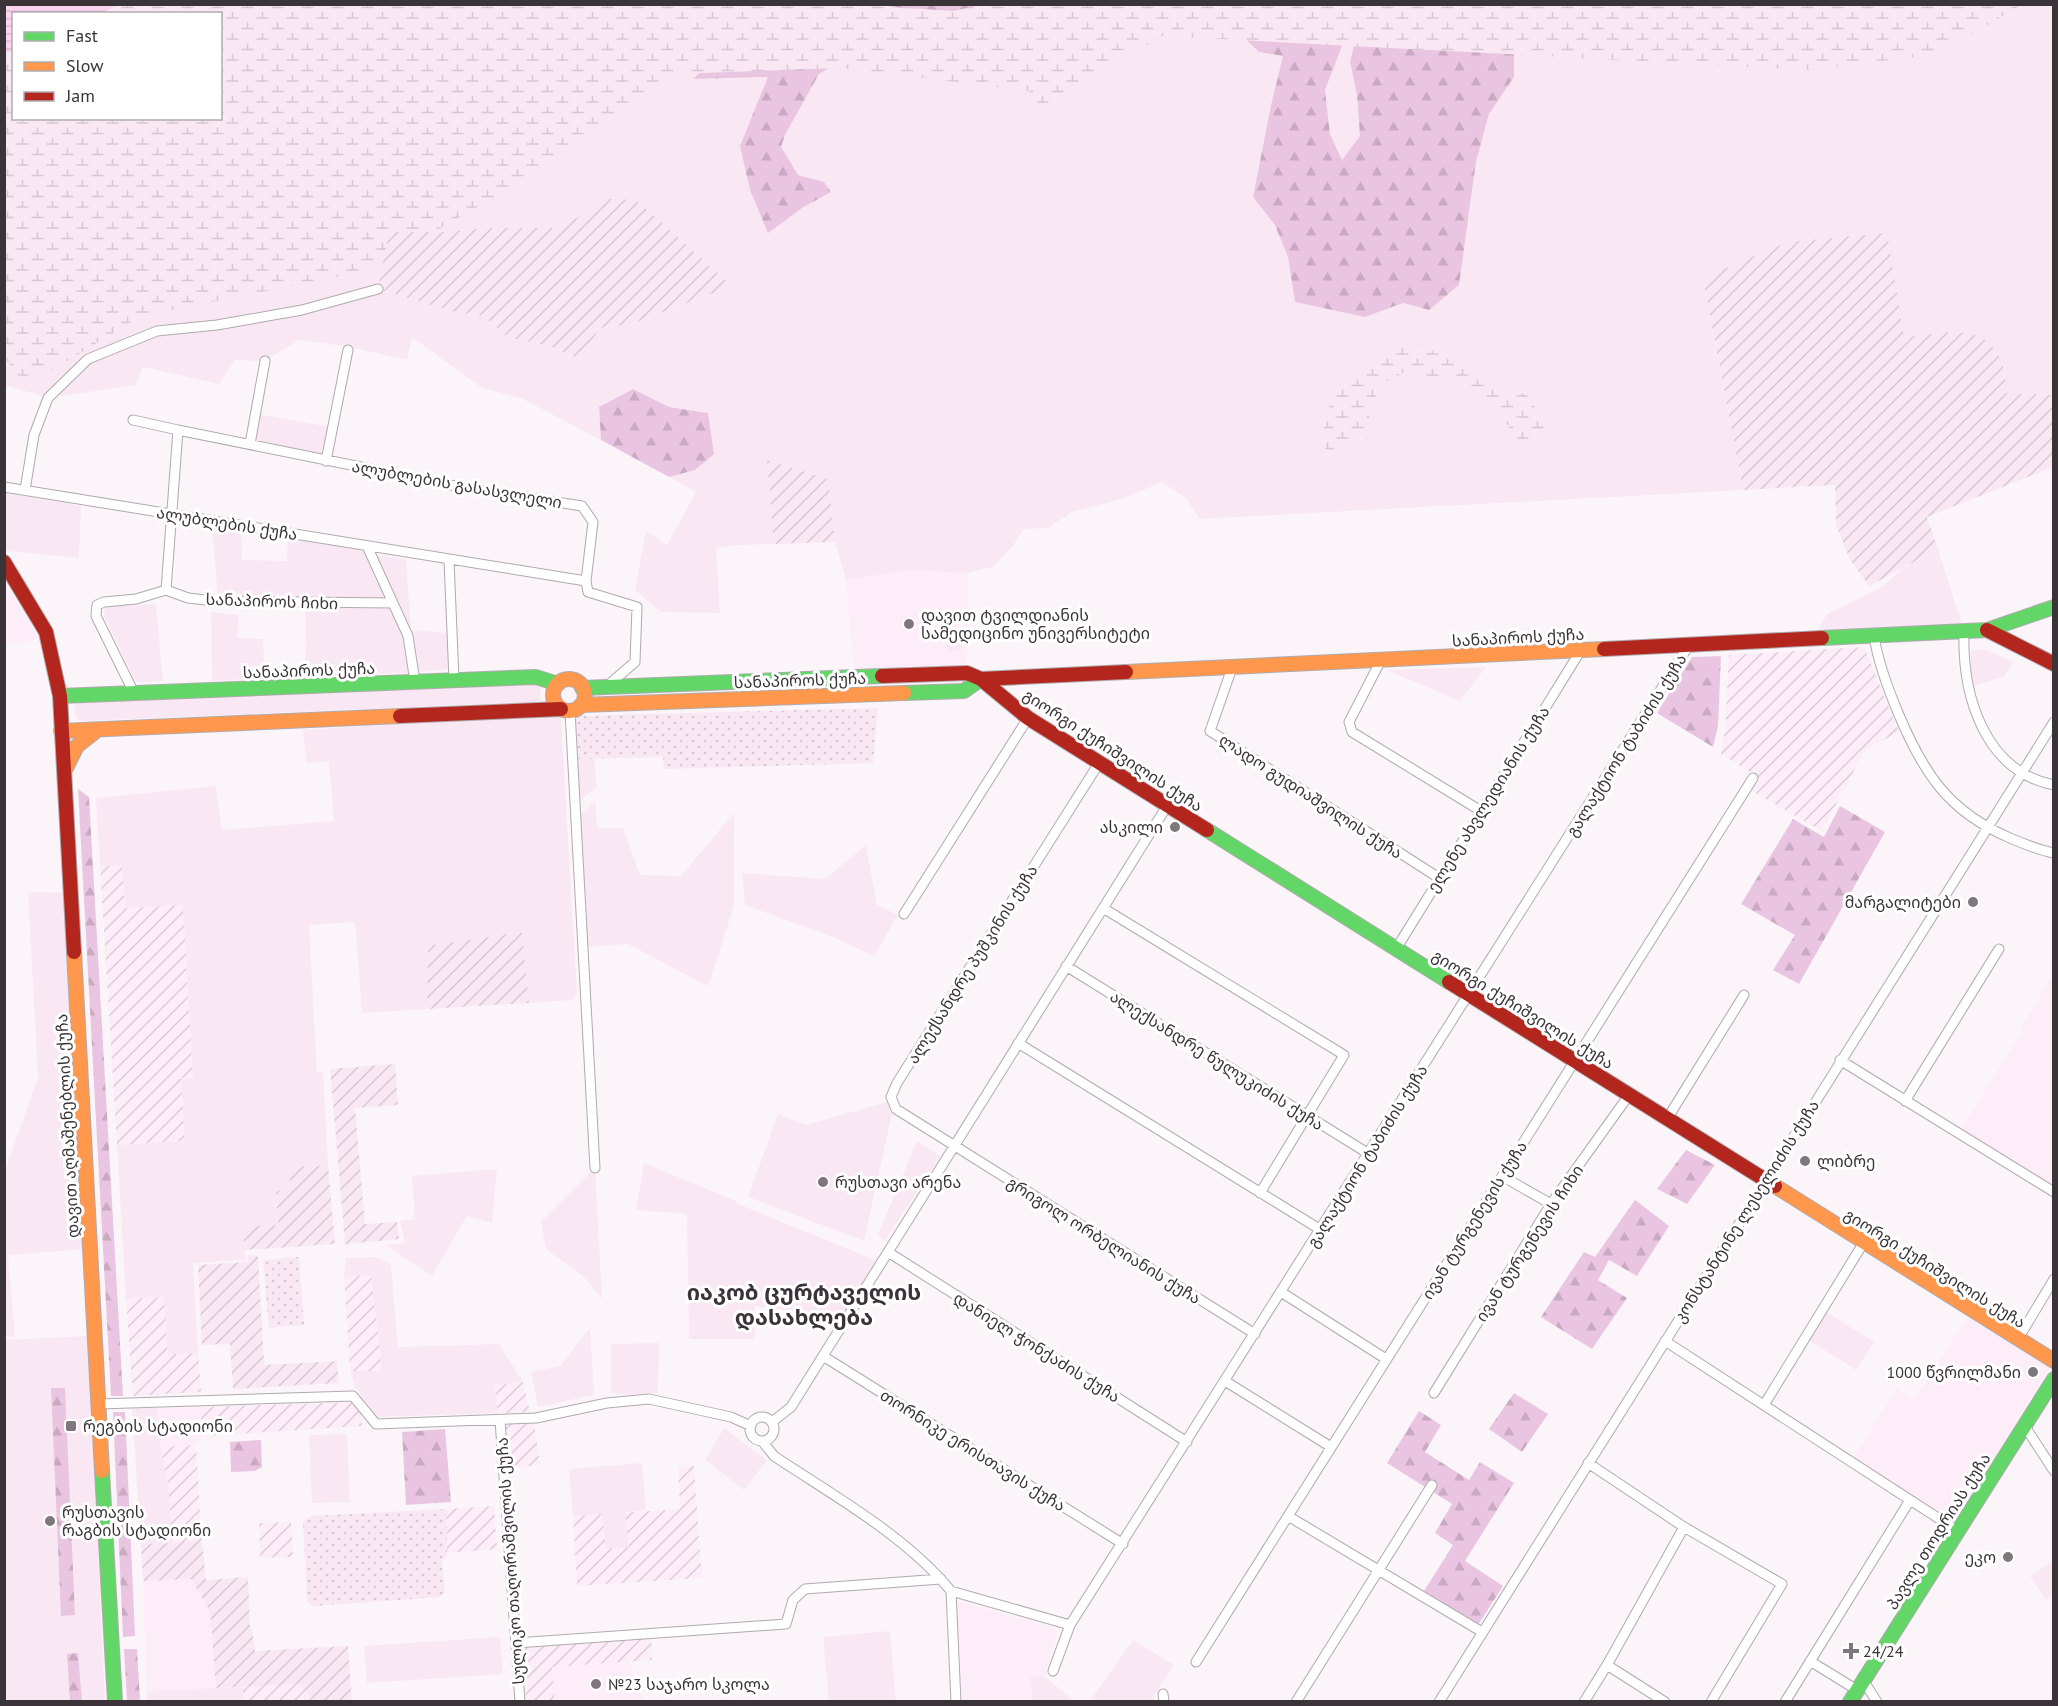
<svg xmlns="http://www.w3.org/2000/svg" width="2058" height="1706" viewBox="0 0 2058 1706" font-family="'PT Sans','Noto Sans Georgian',sans-serif">
<style>
.built{fill:#fdedf8}
.industrial{fill:url(#industrial-furrows)}
.grass{fill:#f9e8f4;fill-rule:evenodd}
.forest{fill:url(#forest-firs)}
.wetland{fill:url(#wetland-marsh)}
.park{fill:url(#park-dots)}
.garden{fill:url(#garden-furrows)}
.water{fill:url(#water-rules)}
.lines{fill:none;stroke-linecap:round;stroke-linejoin:round}
.street-casing{stroke:#afaaae;stroke-width:11}
.fast-casing{stroke:#afaaae;stroke-width:16}
.slow-casing{stroke:#afaaae;stroke-width:16}
.jam-casing{stroke:#afaaae;stroke-width:16}
.street{stroke:#fefefe;stroke-width:9}
.fast{stroke:#63d668;stroke-width:14}
.slow{stroke:#ff974d;stroke-width:14}
.jam{stroke:#b3261e;stroke-width:14}
.poi-dot{fill:#7e777c;stroke:#fff;stroke-width:2}
.labels{text-anchor:middle;stroke-width:6;stroke-linejoin:round;paint-order:stroke}
.street-label{font-size:16px;fill:#3a3338;stroke:#fff}
.poi-label{font-size:16px;fill:#3a3338;stroke:#fff;text-anchor:start}
.district-label{font-size:22px;font-weight:bold;fill:#3a3338;stroke:#fff}
</style>
<defs>
<pattern id="industrial-furrows" width="10" height="10" patternUnits="userSpaceOnUse" patternTransform="scale(1.5)"><rect width="10" height="10" fill="#fdedf8"/><path d="M-1 1l2-2M0 10L10 0M9 11l2-2" fill="none" stroke="#daccd5"/></pattern>
<pattern id="forest-firs" width="22" height="20" patternUnits="userSpaceOnUse" patternTransform="scale(1.5)"><rect width="22" height="20" fill="#eac5e1"/><path d="M5 1l3.5 6h-7zM16 11l3.5 6h-7z" fill="#c9aac2"/></pattern>
<pattern id="wetland-marsh" width="20" height="14" patternUnits="userSpaceOnUse" patternTransform="scale(1.5)"><rect width="20" height="14" fill="#f9e8f4"/><path d="M1 5h8M5 5V1M11 12h8M15 12V8" fill="none" stroke="#d6c7d2"/></pattern>
<pattern id="park-dots" width="8" height="8" patternUnits="userSpaceOnUse" patternTransform="scale(1.5)"><rect width="8" height="8" fill="#f9e8f4"/><path d="M2 2h.1M6 6h.1" fill="none" stroke="#d6c7d2" stroke-width="1.8" stroke-linecap="round"/></pattern>
<pattern id="garden-furrows" width="10" height="10" patternUnits="userSpaceOnUse" patternTransform="scale(1.5)"><rect width="10" height="10" fill="#f9e8f4"/><path d="M-1 1l2-2M0 10L10 0M9 11l2-2" fill="none" stroke="#d6c7d2"/></pattern>
<pattern id="water-rules" width="6" height="5" patternUnits="userSpaceOnUse" patternTransform="scale(1.5)"><rect width="6" height="5" fill="#fcd4f1"/><path d="M0 2.5h6" fill="none" stroke="#d9b6cf"/></pattern>
</defs>
<rect width="100%" height="100%" fill="#fbf5f9"/>
<path class="built" d="M909,570L966,573L969,580L967,669L854,672L846,580Z
M4,582H5L39,639L5,646Z
M2053,975V1190L1960,1130L2023,1031L2020,1028Z
M1967,1317L2049,1368L1953,1523L1852,1460L1897,1388L1915,1399Z
M200,1407L203,1436L196,1445L160,1447L157,1408Z
M191,1579L210,1611L216,1688L147,1691L143,1581Z
M955,1600L1057,1629L1045,1677L1030,1676L1032,1701H963Z
M630,1662L644,1701H555L552,1667Z"/>
<path class="industrial" d="M1864,647L1899,732L1865,750L1822,831L1747,788L1755,775L1721,754L1725,729L1729,655Z
M122,865L125,908L183,905L193,1077L181,1078L185,1141L117,1145L100,866Z
M371,1275L382,1371H350L344,1276Z
M165,1297L168,1354L198,1353L201,1392L133,1396L126,1299Z
M523,1382L530,1412L498,1413L493,1385Z
M354,1402L361,1410L362,1426L203,1436L200,1407Z
M534,1422L540,1464L505,1470L502,1424Z
M196,1445L202,1541L172,1543L168,1482L160,1447Z
M694,1466L702,1578L577,1586L573,1516L680,1509L678,1467Z
M494,1506L497,1549L447,1553L446,1509Z
M291,1522L293,1557L260,1558L259,1523Z
M651,1638L652,1660L552,1667L555,1701H526L522,1648Z
M298,1684L314,1701H244L242,1687Z"/>
<path class="grass" d="M824,5L694,79L768,77L760,100L802,208L830,192L824,182L798,175L780,147L785,135L819,74L868,46L1129,26L1238,32L1259,52L1283,56L1271,105L1253,197L1275,225L1288,257L1295,302L1365,316L1403,303L1429,310L1469,219L1476,162L1489,114L1514,77L1350,62L1357,95L1360,136L1342,160L1330,134L1325,90L1356,9L2053,5V395L2007,393L2000,357L1961,332L1904,337L1703,279L1743,490L1199,519L1186,498L1162,482L1122,499L1072,512L1048,528L1023,529L1013,546L993,567L966,573L909,570L846,580L835,542L828,479L768,460L774,544L739,545L716,548L720,613L661,612L635,590L646,531L667,545L696,492L669,477L695,470L708,413L669,407L633,389L599,407L601,440L521,398L482,388L412,337L407,360L344,346L299,340L265,361L235,360L219,384L143,367L136,385L48,398L5,385V152L220,118ZM577,218L732,286L631,324L600,328L579,359L550,346L507,337L484,316L455,312L378,289L449,232L487,228H555Z
M258,414L330,427L324,457L253,443Z
M5,493L81,506L79,558L7,551L4,547Z
M212,529L241,533L242,560L287,561L288,535L365,547L389,601L218,598Z
M1938,549L1962,625L1815,635L1827,614L1882,587L1902,569Z
M377,555L406,560L411,630L448,633V669L416,672L411,630Z
M156,604L163,681L136,682L104,616L105,608L111,606Z
M306,604L389,605L402,633L408,673L305,675Z
M211,612L239,615L237,638L263,639L265,678L212,681Z
M961,630L962,650L947,651L946,631Z
M1971,650H1986L2013,662L2005,676L1974,686L1971,669Z
M1486,667L1460,701L1386,670Z
M537,685L541,689L540,700L536,702L80,721L75,716V706L79,702Z
M558,714L561,718L577,994L572,1000L529,1003L522,932L429,946L427,1009L362,1013L355,922L309,925L317,1072H323L328,1165L289,1167L290,1190L276,1192L278,1225L244,1227L245,1260L193,1263L198,1353L168,1354L164,1297L126,1299L117,1145L185,1141L181,1079L193,1078L183,905L125,908L122,865L100,866L96,798L216,786L222,830L334,821L329,761L307,763L303,730Z
M576,759H594L597,787L578,802Z
M595,801L597,828H623L640,875L681,876L734,813V906L708,986L628,944L587,947L581,814Z
M866,845L877,905L898,915L874,956L833,937L745,905L742,873L825,879Z
M28,892L64,893L85,1249L8,1255L15,1337H5V1171L38,1077Z
M887,1102L892,1113L864,1241L748,1197L778,1114L806,1125Z
M917,1141L940,1156L885,1241L878,1235Z
M644,1163L736,1201V1203L875,1260L876,1263L841,1317L754,1306L755,1339H689L687,1214L636,1210Z
M595,1168L602,1299L584,1277L546,1249L541,1222Z
M497,1169L492,1223L467,1216L432,1276L385,1245L405,1243L400,1221L415,1219L412,1176Z
M375,1257L391,1264L398,1347L499,1344L523,1382L494,1385L498,1413L377,1417L355,1387L350,1371H382L371,1275L344,1276L346,1258Z
M1825,1311L1874,1342L1856,1370L1807,1339Z
M590,1328L594,1395L538,1407L531,1372L560,1366Z
M88,1336L105,1701H5L4,1340Z
M659,1343L658,1393C640,1392 626,1398 611,1392V1344Z
M132,1408H157L160,1447L168,1482L172,1543L141,1544Z
M724,1428L767,1460L744,1490L705,1460Z
M347,1434L350,1502L312,1503L309,1435Z
M642,1463L646,1510L625,1512L629,1547L606,1549L602,1514L573,1516L569,1469Z
M2053,1561V1595L2046,1600L2030,1576Z
M890,1631L896,1701H829L823,1637Z
M500,1637L503,1674L367,1683L364,1646Z
M1133,1640L1174,1665L1154,1695V1701H1090Z
M1030,1676L1045,1677L1075,1701H1032Z
M242,1687L244,1701H147V1691Z"/>
<path class="forest" d="M824,5H1536L1356,10L1325,90L1330,134L1342,160L1360,136L1357,95L1350,62L1358,29L1514,36V77L1489,114L1476,162L1459,285L1429,310L1403,303L1365,317L1295,302L1288,257L1275,225L1253,197L1271,105L1283,56L1259,52L1238,32L868,46L819,74L785,135L781,147L798,175L824,182L831,192L802,208L768,233L750,190L740,146L768,77L693,79L719,56Z
M633,389L669,407L708,413L714,454L695,470L669,477L601,440L599,407Z
M1721,656L1718,726L1713,747L1657,713L1692,657Z
M78,789L89,797L123,1396H111Z
M1840,806L1885,832L1799,984L1773,970L1795,935L1741,904L1793,819L1824,837Z
M1686,1150L1715,1165L1687,1204L1657,1189Z
M1635,1200L1669,1226L1637,1276L1609,1260L1598,1280L1627,1298L1592,1349L1541,1317L1584,1252L1595,1257Z
M51,1388H65L75,1615L61,1616Z
M1514,1393L1548,1414L1522,1452L1489,1429Z
M1419,1411L1441,1425L1425,1452L1469,1480L1480,1462L1514,1483L1465,1561L1503,1586L1478,1625L1424,1591L1453,1545L1435,1533L1452,1504L1387,1463Z
M113,1412H125L135,1636L123,1637Z
M445,1429L451,1502L406,1505L402,1432Z
M261,1440L262,1467L255,1471L231,1472L230,1442Z
M124,1649H137L140,1701H127Z
M78,1653L82,1701H70L67,1654Z"/>
<path class="wetland" d="M884,4L891,7L954,11L983,4L2021,5L1938,54L1811,70L1162,36L1043,110L1029,91L841,68L672,74L528,178L366,271L141,316L26,386L5,358V54L13,51L14,118H220V14L102,13L118,5Z
M1420,344L1489,382L1527,395L1546,424L1543,439L1520,442L1483,392L1445,379L1405,372L1383,383L1370,407L1367,440L1326,453L1323,432L1331,401L1349,378L1400,347Z"/>
<path class="park" d="M878,708L873,763L664,769L663,757L576,759L575,716Z
M299,1257L304,1325L269,1328L263,1260Z
M446,1509L447,1553V1557L443,1559L442,1563L445,1592L441,1597L313,1606L307,1601L303,1522L310,1516Z"/>
<path class="garden" d="M608,199L636,200L732,286L631,324L600,328L579,359L550,346L507,337L484,316L455,312L378,289L389,232H449L487,228H555L577,218Z
M1887,233L1904,337C1938,335 1979,320 1999,356C2005,366 2005,382 2007,393L2053,395V467L1927,517L1938,549L1869,586L1849,558L1836,524L1835,485L1743,490L1703,278L1788,242Z
M767,460L828,479L835,542L774,544Z
M522,932L529,1003L427,1009L428,946Z
M395,1064L398,1105L355,1108L365,1224L397,1222L399,1239L345,1244L330,1069Z
M328,1165L335,1244L245,1250L243,1227L278,1225L276,1191L290,1190L289,1167Z
M248,1255H258L264,1365L337,1361L339,1383L233,1389L230,1344L202,1345L198,1265L248,1262Z
M202,1541L206,1580L248,1577L250,1628L252,1629L255,1651L348,1646L352,1700L314,1701L298,1684L216,1688L210,1611L191,1579L143,1581L141,1544Z"/>
<path class="water" d="M4,5L5,4L118,5L102,13L14,14L13,51L5,54Z"/>
<g class="lines">
<g class="street-casing">
<path id="street" d="M133,420L178,430
M250,444L265,361
M326,461L348,350
M4,487L586,581
M25,490L34,435L48,398L88,359L157,331L217,325L302,310L378,289
M367,546L408,636L415,682
M449,560L454,680
M166,590L178,430L455,486L582,506L593,522L586,581L588,592L637,607L635,662L606,687
M1964,631C1962,693 1983,771 2054,785
M1874,636C1878,663 1888,689 1899,715C1924,774 1949,812 2010,838C2024,844 2038,850 2054,853
M1381,660L1349,722L1352,732L1481,811
M1232,668L1210,731L1439,878
M134,693L96,616L97,605L104,602L136,599L166,590L188,598L215,601L393,603
M570,711L595,1168
M1099,763L897,1083L891,1097L896,1109L1255,1334
M1103,908L1344,1055L1260,1193
M904,914L1028,718
M1396,949L1581,650
M1066,966L1369,1154
M1018,1043L1321,1230
M1840,1060L2054,1192
M1905,1101L1999,949
M1667,1119L1744,995
M1502,1176L1551,1204
M888,1252L1187,1442
M1281,1292L1386,1359
M2018,1339L2054,1279
M1665,1341L1958,1531
M823,1356L1123,1544
M1225,1381L1331,1447
M1434,1393L1551,1204L1629,1095
M99,1404L353,1396L376,1424L536,1418L607,1403L649,1399L731,1417L751,1426
M1764,1405L1864,1242
M750 1429a12 12 0 1 1 24 0a12 12 0 1 1-24 0Z
M500,1420L520,1702
M772,1422L791,1407L1167,806
M2024,1425L2054,1471
M762,1441L774,1456C834,1496 905,1535 951,1591L1070,1625
M1588,1463L1684,1527L1782,1584L1711,1702
M1288,1516L1482,1632
M951,1591L956,1702
M516,1643L786,1624L793,1600L805,1589L941,1579
M1810,1661L1857,1690
M1196,1662L1753,778
M1607,1665L1665,1702
M1053,1671L1070,1625L1689,645
M1863,1680L1877,1702
M1163,1694L1164,1702
M1296,1702L1432,1485
M1439,1702L2054,722
M1584,1702L1607,1665L1684,1527
M1785,1702L1910,1500"/>
</g>
<g class="fast-casing">
<path id="fast" d="M1822,638L1987,630L2054,607
M582,688L882,676
M904,693L964,691L981,679
M60,696L536,677L558,684
M1207,830L1449,982
M102,1471L115,1702
M1850,1702L2054,1379"/>
</g>
<g class="slow-casing">
<path id="slow" d="M1126,672L1604,649
M553 695a16 16 0 1 1 32 0a16 16 0 1 1-32 0Z
M581,705L904,693
M61,731L400,716
M66,768L77,746L96,731
M74,952L102,1471
M1775,1186L2054,1361"/>
</g>
<g class="jam-casing">
<path id="jam" d="M4,562L46,632L60,696L74,952
M1987,630L2054,664
M1604,649L1822,638
M882,676L967,673L981,679L1126,672
M981,679L1028,718L1207,830
M400,716L561,709
M1449,982L1775,1186"/>
</g>
<use href="#street" class="street"/>
<use href="#fast" class="fast"/>
<use href="#slow" class="slow"/>
<use href="#jam" class="jam"/>
</g>
<g class="poi-dot">
<circle cx="909" cy="624" r="6"/>
<circle cx="1175" cy="827" r="6"/>
<circle cx="1973" cy="902" r="6"/>
<circle cx="1805" cy="1161" r="6"/>
<circle cx="823" cy="1182" r="6"/>
<circle cx="2033" cy="1372" r="6"/>
<rect x="65" y="1420" width="12" height="12" rx="3"/>
<circle cx="50" cy="1521" r="6"/>
<circle cx="2008" cy="1557" r="6"/>
<path d="M1848 1642h6v6h6v6h-6v6h-6v-6h-6v-6h6z"/>
<circle cx="596" cy="1684" r="6"/>
</g>
<g class="labels">
<g class="street-label">
<text transform="translate(457 484) rotate(10)" y="6">ალუბლების გასასვლელი</text>
<text transform="translate(227 523) rotate(9)" y="6">ალუბლების ქუჩა</text>
<text transform="translate(272 601) rotate(2)" y="6">სანაპიროს ჩიხი</text>
<text transform="translate(1518 637) rotate(-3)" y="6">სანაპიროს ქუჩა</text>
<text transform="translate(309 670) rotate(-2)" y="6">სანაპიროს ქუჩა</text>
<text transform="translate(800 680) rotate(-2)" y="6">სანაპიროს ქუჩა</text>
<text transform="translate(1626 745) rotate(-58)" y="6">გალაქტიონ ტაბიძის ქუჩა</text>
<text transform="translate(1113 750) rotate(33)" y="6">გიორგი ქუჩიშვილის ქუჩა</text>
<text transform="translate(1311 796) rotate(33)" y="6">ლადო გუდიაშვილის ქუჩა</text>
<text transform="translate(1488 799) rotate(-58)" y="6">ელენე ახვლედიანის ქუჩა</text>
<text transform="translate(972 964) rotate(-58)" y="6">ალექსანდრე პუშკინის ქუჩა</text>
<text transform="translate(1523 1009) rotate(32)" y="6">გიორგი ქუჩიშვილის ქუჩა</text>
<text transform="translate(1217 1060) rotate(32)" y="6">ალექსანდრე წულუკიძის ქუჩა</text>
<text transform="translate(67 1126) rotate(-93)" y="6">დავით აღმაშენებლის ქუჩა</text>
<text transform="translate(1367 1156) rotate(-58)" y="6">გალაქტიონ ტაბიძის ქუჩა</text>
<text transform="translate(1746 1211) rotate(-58)" y="6">კონსტანტინე ლესელიძის ქუჩა</text>
<text transform="translate(1474 1220) rotate(-58)" y="6">ივან ტურგენევის ქუჩა</text>
<text transform="translate(1104 1240) rotate(32)" y="6">გრიგოლ ორბელიანის ქუჩა</text>
<text transform="translate(1529 1243) rotate(-57)" y="6">ივან ტურგენევის ჩიხი</text>
<text transform="translate(1935 1268) rotate(32)" y="6">გიორგი ქუჩიშვილის ქუჩა</text>
<text transform="translate(1037 1347) rotate(32)" y="6">დანიელ ჭონქაძის ქუჩა</text>
<text transform="translate(973 1450) rotate(32)" y="6">თორნიკე ერისთავის ქუჩა</text>
<text transform="translate(1938 1531) rotate(-58)" y="6">პავლე თოდრიას ქუჩა</text>
<text transform="translate(510 1561) rotate(-94)" y="6">სულიკო თაღორაშვილის ქუჩა</text>
</g>
<g class="poi-label">
<text x="921" y="621">დავით ტვილდიანის<tspan x="921" dy="18">სამედიცინო უნივერსიტეტი</tspan></text>
<text x="1163" y="833" text-anchor="end">ასკილი</text>
<text x="1961" y="908" text-anchor="end">მარგალიტები</text>
<text x="1817" y="1167">ლიბრე</text>
<text x="835" y="1188">რუსთავი არენა</text>
<text x="2021" y="1378" text-anchor="end">1000 წვრილმანი</text>
<text x="83" y="1432">რეგბის სტადიონი</text>
<text x="62" y="1518">რუსთავის<tspan x="62" dy="18">რაგბის სტადიონი</tspan></text>
<text x="1996" y="1563" text-anchor="end">ეკო</text>
<text x="1863" y="1657">24/24</text>
<text x="608" y="1690">№23 საჯარო სკოლა</text>
</g>
<g class="district-label">
<text x="804" y="1300">იაკობ ცურტაველის<tspan x="804" dy="25">დასახლება</tspan></text>
</g>
</g>
<rect width="2058" height="1706" fill="none" stroke="#3a3338" stroke-width="12"/>
<rect x="12" y="12" width="210" height="108" fill="#ffffff" stroke="#b0adaf" stroke-width="1.5"/>
<rect x="24" y="32" width="30" height="9" fill="#63d668" stroke="#b0adaf" stroke-width="1.5"/>
<text x="66" y="42" font-size="18" fill="#3a3338">Fast</text>
<rect x="24" y="62" width="30" height="9" fill="#ff974d" stroke="#b0adaf" stroke-width="1.5"/>
<text x="66" y="72" font-size="18" fill="#3a3338">Slow</text>
<rect x="24" y="92" width="30" height="9" fill="#b3261e" stroke="#b0adaf" stroke-width="1.5"/>
<text x="66" y="102" font-size="18" fill="#3a3338">Jam</text>
</svg>
